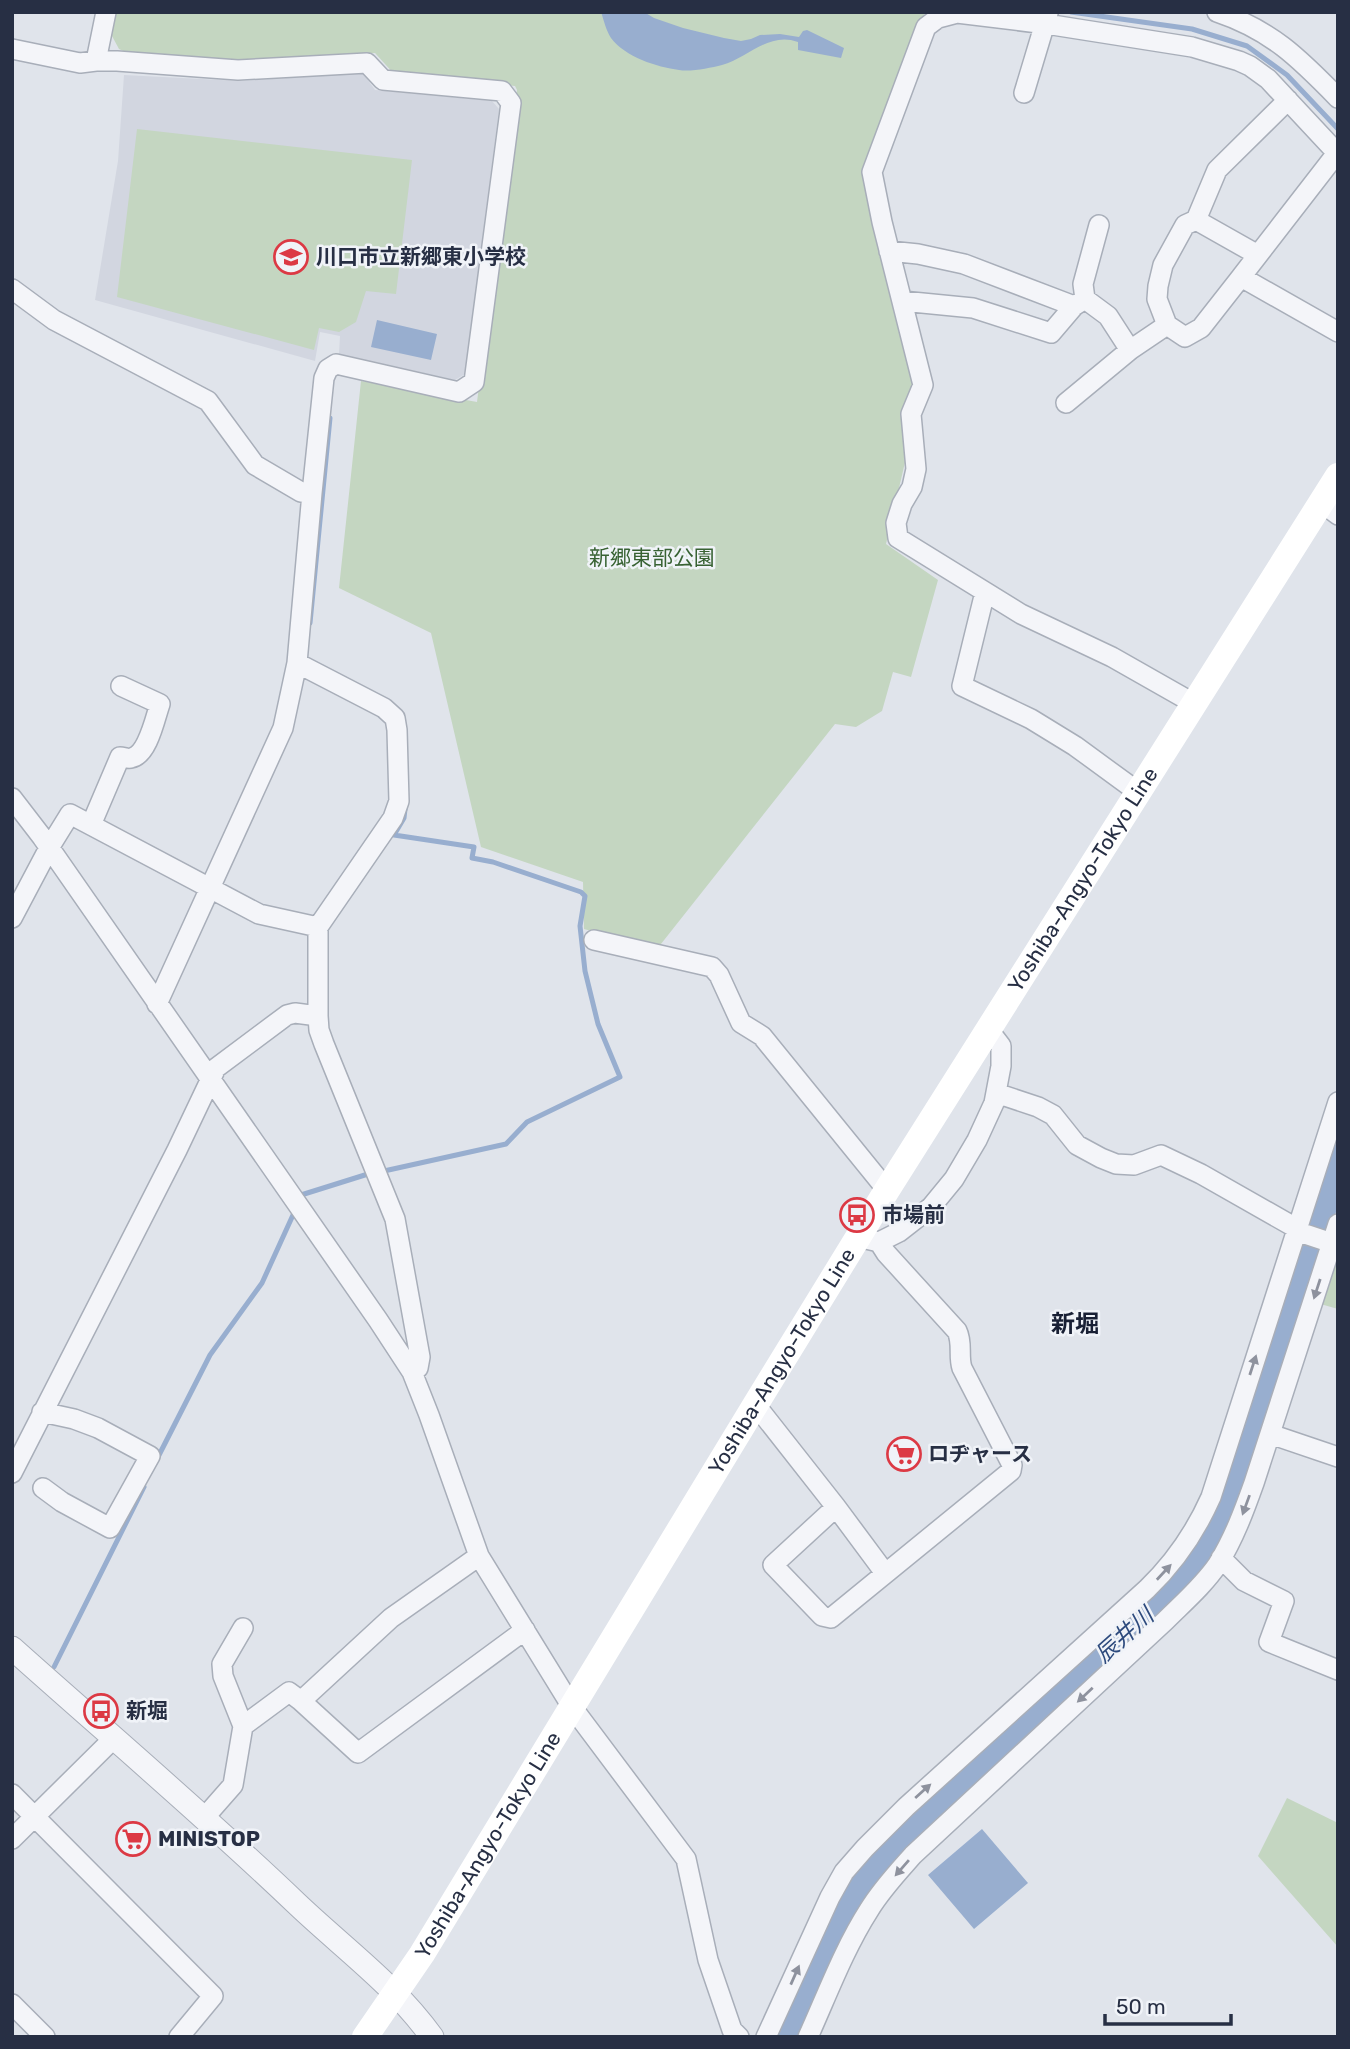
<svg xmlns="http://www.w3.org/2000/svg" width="1350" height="2049" viewBox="0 0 1350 2049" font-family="Rubik,'Noto Sans JP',sans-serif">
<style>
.built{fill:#d2d6e0}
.green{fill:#c4d6c1}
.water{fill:#98aecf}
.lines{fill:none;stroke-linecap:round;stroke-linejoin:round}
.stream{stroke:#98aecf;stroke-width:5}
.river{stroke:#98aecf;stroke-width:30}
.minor-casing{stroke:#a8aeb9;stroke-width:22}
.tertiary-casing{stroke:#a8aeb9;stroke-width:25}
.minor{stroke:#f4f5f9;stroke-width:19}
.tertiary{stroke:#f4f5f9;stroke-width:23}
.secondary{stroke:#fff;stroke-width:26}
.oneway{fill:#8e929e}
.labels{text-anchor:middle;stroke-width:5;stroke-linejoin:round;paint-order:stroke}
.poi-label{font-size:21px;font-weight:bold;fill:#272f44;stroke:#f0f3f8;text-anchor:start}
.park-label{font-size:21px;fill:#386233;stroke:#f0f3f8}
.street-label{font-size:21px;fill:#272f44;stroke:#f0f3f8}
.water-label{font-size:23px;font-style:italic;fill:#2d4a7d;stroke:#f0f3f8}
.quarter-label{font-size:24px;font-weight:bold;fill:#192035;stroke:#f0f3f8}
</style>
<rect width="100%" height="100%" fill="#e0e4eb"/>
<path class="built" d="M363,73L375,90L492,101L499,109L465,374L455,380L339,354L340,336L320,332L315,361L95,300L118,161L124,75L241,81Z"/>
<path class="green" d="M114,12H925L864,174L917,388L909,445L886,544L938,580L911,677L893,672L882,711L856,727L835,724L657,949L584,929L583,882L481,847L431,633L339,588L361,381L477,402L517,90L515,86L395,75L375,53L224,64L132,55L119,49L112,36Z
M137,129L412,160L396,294L366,291L356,322L339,332L319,328L314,350L117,297Z
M1338,1253V1309L1317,1303Z
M1287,1798L1338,1823V1947L1258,1856Z"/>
<path class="water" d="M601,12H644L654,18L683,28L724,38L741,41L751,39L760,35L780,34L799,37L803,31L807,30L844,48L841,58L798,50V42C769,31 748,58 722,65C710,68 691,72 679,70C657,67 625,57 611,38C606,30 604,21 601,12Z
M377,320L437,334L431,360L371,347Z
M982,1829L1028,1883L974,1929L928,1875Z"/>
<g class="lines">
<path class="stream" d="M1071,12L1192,29L1247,46L1287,75L1338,129
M310,623L330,418
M384,1171L506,1144L527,1122L620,1077L598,1024L585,971L580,926L585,896L581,892L493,862L472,858L474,847L394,835L404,818L405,809
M301,1195L368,1174
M157,1459L210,1355L262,1283L293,1215
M54,1667L144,1487"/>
<path class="river" d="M789,2037C810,1985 830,1930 862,1884C896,1833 947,1793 992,1752C1051,1699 1110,1646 1170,1593L1198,1560L1220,1524L1273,1365L1292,1296L1338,1159"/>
<g class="minor-casing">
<path id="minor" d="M1217,12C1271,30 1299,58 1338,98
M12,49L80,63L96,61H117L238,70L367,63L383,80L502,91L511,103L474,382L459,392L336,364L328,369L324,378L312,493L297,663L283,728L157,1004
M96,61L106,12
M1024,93L1048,13
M1337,153L1241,277L1338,332
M1196,220L1217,170L1288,100
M889,251L918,254L964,264L1074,306
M12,289L54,320L208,401L255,465L301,492L312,493
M1085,299L1108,316L1130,350
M902,301L973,308L1051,333L1074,306L1085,299L1083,284L1099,225
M1167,325L1157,299L1158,286L1163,265L1185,225L1196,220L1258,255
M1066,403L1130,350L1167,325L1185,337L1201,328L1241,277
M1322,503L1338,515
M985,592L962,686L1031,719L1075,746L1138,792
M297,663L384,708L395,718L397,730L399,801L393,818L318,927V1016L319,1030L324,1044L395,1219L420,1357L418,1368L412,1372
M1193,703L1112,657L1021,614L898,538L896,523L902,504L912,487L916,469L911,414L923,385L882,222L872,172L926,27L938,18L957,13L1046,24L1192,47L1239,61L1250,66L1268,79L1338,154
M12,798L42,837L378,1320L412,1372L429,1415L479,1556L572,1707L686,1859L708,1960L732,2030L739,2037
M91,825L120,757C124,757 128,759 131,758C148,755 155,718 160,704L121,686
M12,918L49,848L70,814L259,914L318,927
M594,940L712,967L719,975L741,1023L762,1036L887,1190
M996,1093L1038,1107L1053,1115L1077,1145L1101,1158L1116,1164L1134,1165L1161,1155L1201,1174L1296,1228
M1296,1231L1338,1245
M866,1239L879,1242L899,1232L931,1207L954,1179L977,1140L994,1103L1001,1066V1046L988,1029
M754,1407L762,1413L836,1507L885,1573
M42,1412L74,1419L98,1428L150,1456L110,1528L62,1502L43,1488
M1270,1434L1338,1457
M12,1473L177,1150L216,1068L287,1015L295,1013L318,1016
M836,1507L773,1565L822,1616L831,1618L1011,1471L1012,1465L962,1368C958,1356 963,1343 957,1331L886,1253L879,1242
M479,1556L391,1618L301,1701L358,1753L525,1630
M1221,1558L1244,1581L1284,1601L1269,1642L1338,1670
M243,1726L289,1692L301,1701
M12,1794L213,1996L179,2037
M204,1818L233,1785L243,1726L223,1676L222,1664L243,1628
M12,1839L113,1739
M12,2004L45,2037
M766,2037L830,1897L844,1872L865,1848L906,1807L1147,1589C1175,1562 1195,1533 1211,1497L1338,1102
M808,2037C827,1995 844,1949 869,1910C881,1890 897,1873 913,1855L1165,1621C1183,1603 1204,1585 1218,1564C1234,1538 1244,1511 1254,1483L1338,1224"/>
</g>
<g class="tertiary-casing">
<path id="tertiary" d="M12,1648C107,1733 204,1815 296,1903C342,1947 395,1985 432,2037"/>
</g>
<use href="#minor" class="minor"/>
<use href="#tertiary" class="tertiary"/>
<path class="secondary" id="s1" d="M365,2037L422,1954L754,1407L887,1190L1338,476"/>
</g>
<defs><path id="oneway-solid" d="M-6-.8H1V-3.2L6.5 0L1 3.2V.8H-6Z" transform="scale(1.75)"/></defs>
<g class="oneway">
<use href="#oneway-solid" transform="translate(1317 1289) rotate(108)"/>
<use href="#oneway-solid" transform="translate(1253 1365) rotate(-72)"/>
<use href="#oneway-solid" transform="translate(1246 1505) rotate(110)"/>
<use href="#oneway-solid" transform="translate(1164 1572) rotate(-47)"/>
<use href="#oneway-solid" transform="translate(1085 1695) rotate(137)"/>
<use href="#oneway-solid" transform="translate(923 1791) rotate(-42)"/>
<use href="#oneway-solid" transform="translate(902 1868) rotate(131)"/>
<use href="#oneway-solid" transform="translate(795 1975) rotate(-66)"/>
</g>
<defs>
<g id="school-ring" transform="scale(1.75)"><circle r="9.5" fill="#f0f3f8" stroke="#dc3944" stroke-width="1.5"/><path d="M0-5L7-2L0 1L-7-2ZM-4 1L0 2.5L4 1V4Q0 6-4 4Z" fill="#dc3944"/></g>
<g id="bus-ring" transform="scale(1.75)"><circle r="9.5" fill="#f0f3f8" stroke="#dc3944" stroke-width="1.5"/><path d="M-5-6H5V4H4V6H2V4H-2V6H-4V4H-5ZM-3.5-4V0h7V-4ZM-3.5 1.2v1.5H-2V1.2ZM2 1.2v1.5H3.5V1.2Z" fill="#dc3944"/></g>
<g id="supermarket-ring" transform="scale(1.75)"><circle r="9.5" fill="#f0f3f8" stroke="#dc3944" stroke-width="1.5"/><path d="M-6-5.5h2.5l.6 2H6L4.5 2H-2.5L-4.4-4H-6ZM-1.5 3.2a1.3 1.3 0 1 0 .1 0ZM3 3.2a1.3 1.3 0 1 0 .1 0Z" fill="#dc3944"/></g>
</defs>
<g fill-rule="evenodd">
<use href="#school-ring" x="291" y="257"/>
<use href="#bus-ring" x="857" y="1215"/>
<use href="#supermarket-ring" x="904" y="1454"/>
<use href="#bus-ring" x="101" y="1711"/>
<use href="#supermarket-ring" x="133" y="1839"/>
</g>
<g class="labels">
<g class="poi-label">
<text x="316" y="264">川口市立新郷東小学校</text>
<text x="882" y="1222">市場前</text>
<text x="928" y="1461">ロヂャース</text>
<text x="126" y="1718">新堀</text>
<text x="158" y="1846">MINISTOP</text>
</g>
<g class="park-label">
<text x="652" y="565">新郷東部公園</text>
</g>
<g class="street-label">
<text dy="7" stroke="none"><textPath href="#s1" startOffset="1362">Yoshiba-Angyo-Tokyo Line</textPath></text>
<text dy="7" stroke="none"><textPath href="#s1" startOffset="794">Yoshiba-Angyo-Tokyo Line</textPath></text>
<text dy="7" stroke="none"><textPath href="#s1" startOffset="228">Yoshiba-Angyo-Tokyo Line</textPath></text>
</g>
<g class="water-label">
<text transform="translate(1124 1635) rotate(-42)" y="8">辰井川</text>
</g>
<g class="quarter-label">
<text x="1075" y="1332">新堀</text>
</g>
</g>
<rect width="1350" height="2049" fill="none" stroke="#272f44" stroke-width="28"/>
<path d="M1105 2014v10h126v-10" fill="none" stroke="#272f44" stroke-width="3.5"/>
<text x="1116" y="2014" font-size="21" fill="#272f44" stroke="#f0f3f8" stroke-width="5" paint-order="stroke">50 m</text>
</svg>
